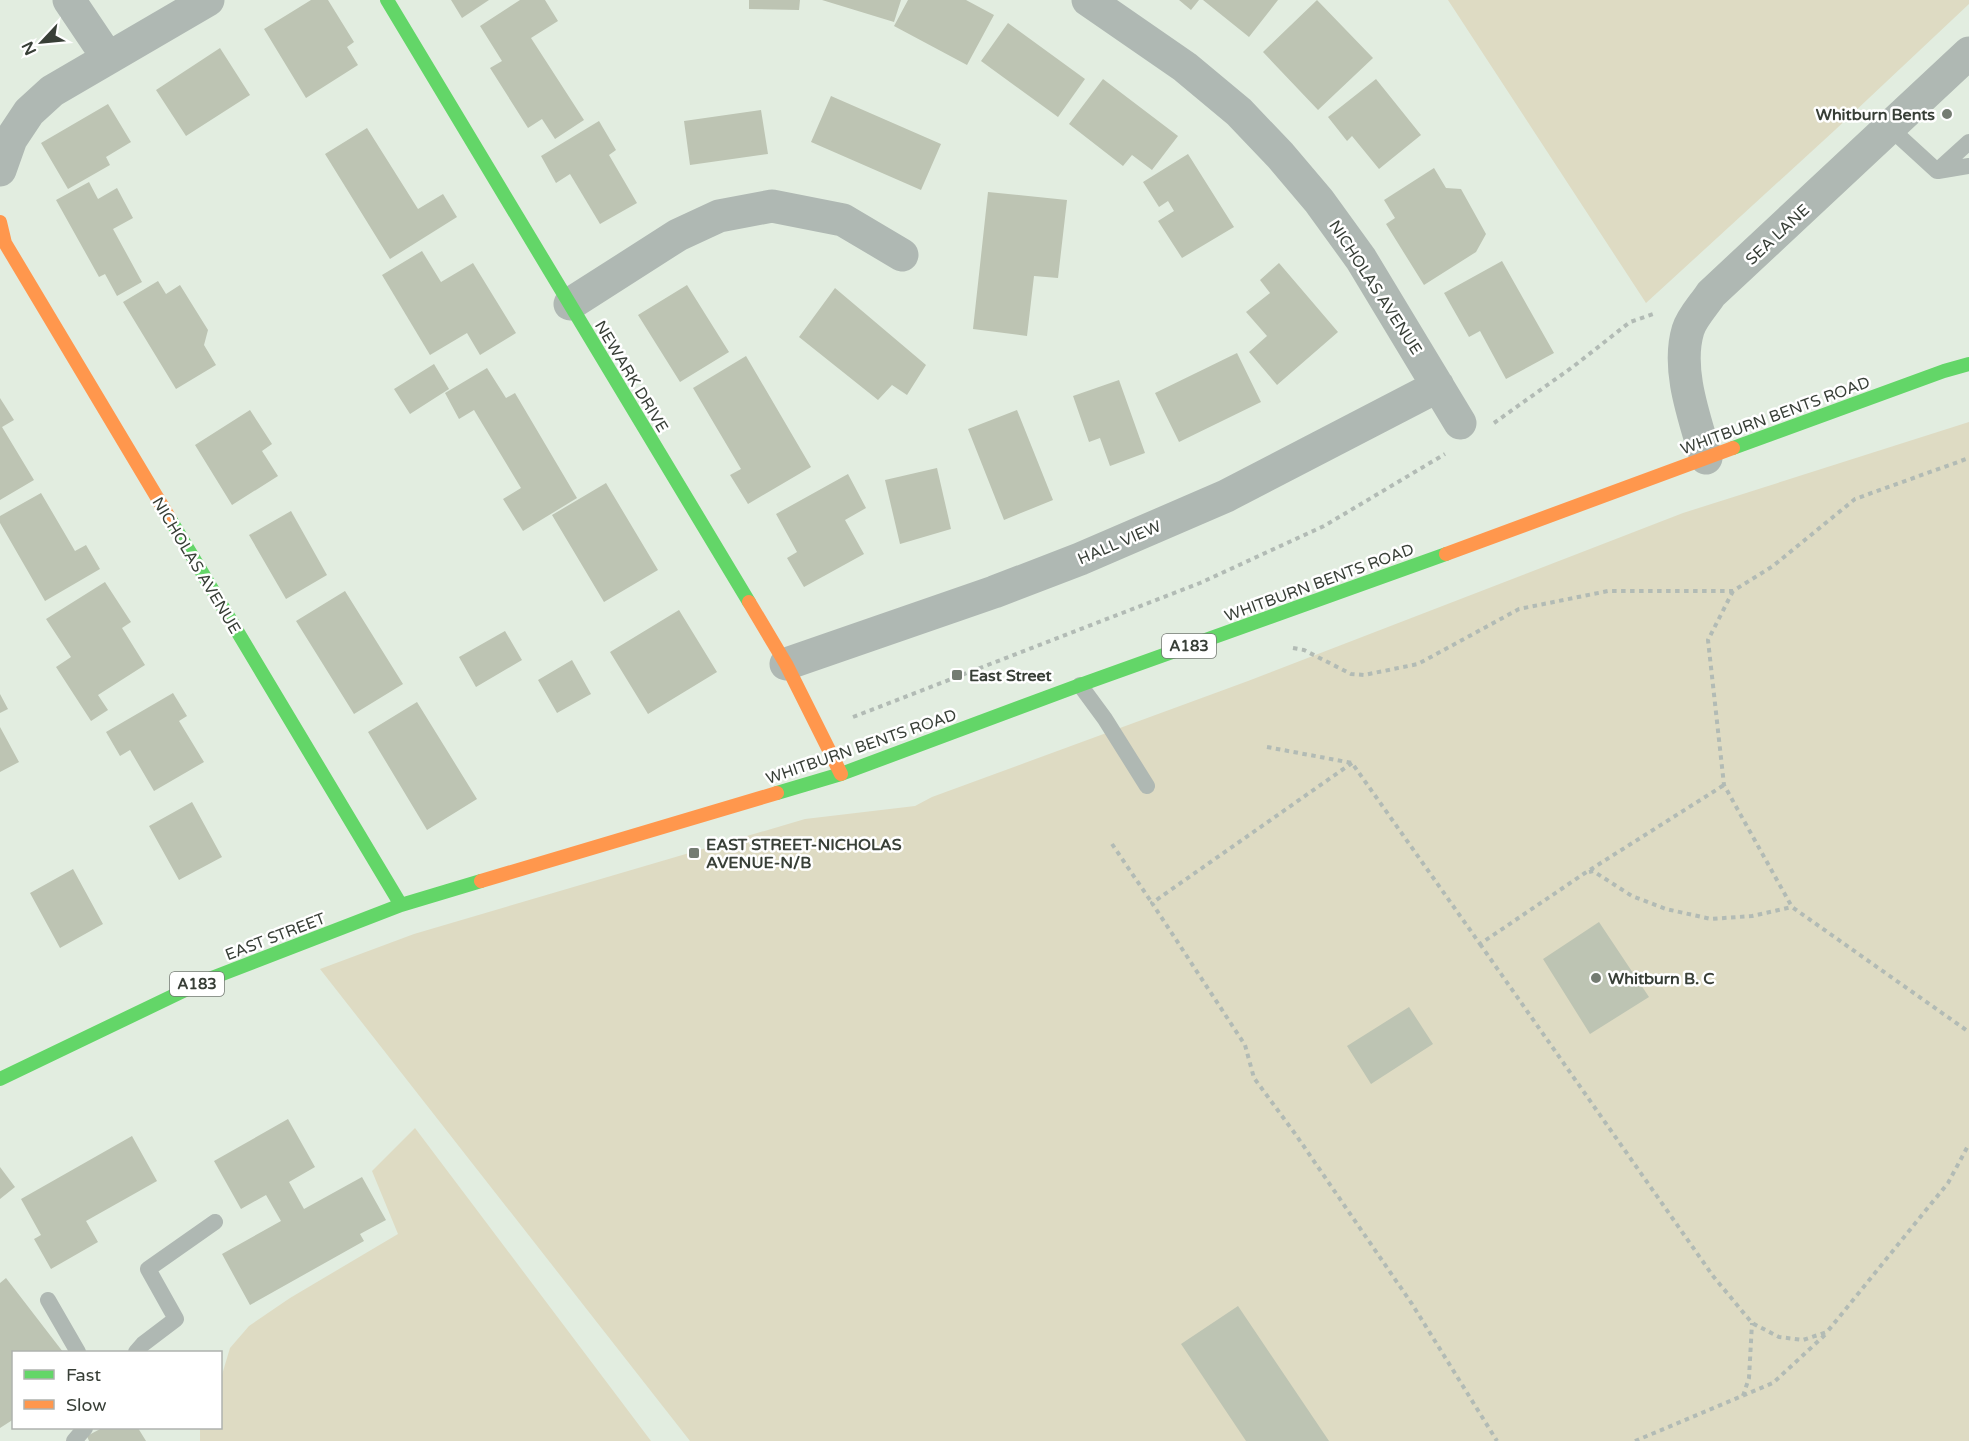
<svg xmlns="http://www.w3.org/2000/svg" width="1969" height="1441" viewBox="0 0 1969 1441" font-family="'Varela Round',sans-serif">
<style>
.green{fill:#dedbc3}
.building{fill:#bdc4b3}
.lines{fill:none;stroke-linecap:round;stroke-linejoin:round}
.path{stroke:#b2bbb5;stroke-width:4;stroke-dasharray:4.5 4.5;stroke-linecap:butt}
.lane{stroke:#afb8b3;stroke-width:16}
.street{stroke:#afb8b3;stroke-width:33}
.fast{stroke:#63d668;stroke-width:14}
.slow{stroke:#ff974d;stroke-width:14}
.poi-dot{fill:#747c72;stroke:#fff;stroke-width:2}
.labels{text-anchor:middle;stroke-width:5;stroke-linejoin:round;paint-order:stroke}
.shield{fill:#fff;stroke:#747973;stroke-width:1.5}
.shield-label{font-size:15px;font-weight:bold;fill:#383f37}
.poi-label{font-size:16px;font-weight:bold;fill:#383f37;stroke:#fff;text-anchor:start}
.street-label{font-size:16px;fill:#383f37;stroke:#fff}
</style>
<rect width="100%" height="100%" fill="#e2ede0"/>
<path class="green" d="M1448,0H1969V4L1835,130L1646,303Z
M1969,422V1441H690L320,969L414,934L805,819L915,806L932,797L1248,681L1683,513Z
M415,1128L651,1441H200V1428H220L221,1378L230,1348L249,1326L290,1298L398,1234L372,1171Z"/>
<path class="building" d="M311,0H328L354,42L347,47L358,65L306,98L264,29Z
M451,0H489L462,18Z
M520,0H545L558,21L531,38L584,120L555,139L542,119L528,128L490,68L502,61L480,26Z
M749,0H800L799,10L749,9Z
M822,0H901L894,22Z
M908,0H966L994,15L967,65L894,26Z
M1179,0H1199L1191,10Z
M1203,0H1278L1249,37Z
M1317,0L1373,58L1318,110L1263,52Z
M1008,23L1085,79L1058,117L981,61Z
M220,48L250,95L186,136L156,90Z
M1103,79L1178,136L1152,170L1132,155L1123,166L1069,124Z
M1376,79L1421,135L1379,169L1352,136L1347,141L1328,117Z
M831,96L941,144L921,190L811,142Z
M108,104L131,142L106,157L110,165L68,189L41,143Z
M761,110L768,154L690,165L684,121Z
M599,121L616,150L609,155L637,203L600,224L570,174L556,183L541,156Z
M367,128L418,209L443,194L457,217L390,259L325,154Z
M1188,154L1234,227L1182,258L1158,221L1174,211L1168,201L1159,207L1143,182Z
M1434,168L1446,188L1461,189L1486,234L1476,252L1424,285L1386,224L1395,218L1384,200Z
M89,182L98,199L117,188L133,218L113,229L142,282L117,296L105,274L99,277L56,200Z
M988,192L1067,200L1058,278L1034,276L1027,336L973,329Z
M422,251L441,282L473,263L516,333L480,355L467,333L430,355L382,275Z
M1502,261L1554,353L1506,379L1480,331L1469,337L1444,293Z
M1279,263L1338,332L1277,385L1249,352L1267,336L1246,312L1270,293L1260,280Z
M158,281L166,294L180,285L208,330L204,345L216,365L176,389L123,302Z
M687,285L729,352L680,382L638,315Z
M835,288L926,365L907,395L892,385L878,400L799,337Z
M1237,353L1261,402L1179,442L1155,393Z
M746,356L811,467L748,504L730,475L741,469L693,388Z
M434,364L449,389L410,414L394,389Z
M487,368L506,398L515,393L577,498L523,531L503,499L521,488L474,410L459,419L445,393Z
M1119,380L1145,453L1110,466L1100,438L1089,442L1073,396Z
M0,398L14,420L2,427L34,480L0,500Z
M250,410L272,444L262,451L278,476L232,505L195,445Z
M1017,410L1053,500L1004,520L968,429Z
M937,468L951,529L900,544L885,480Z
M848,474L866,508L845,520L864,554L804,587L787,558L797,552L776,514Z
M606,483L658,570L604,602L552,515Z
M41,493L75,551L86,545L100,569L45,601L0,523V516Z
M291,511L327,575L286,599L249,535Z
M105,582L131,622L122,628L145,665L98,695L108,710L91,721L56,667L71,657L46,619Z
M345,591L403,684L354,714L296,621Z
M679,610L717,672L648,714L610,652Z
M505,631L522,660L476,687L459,657Z
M572,660L591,694L557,713L538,680Z
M173,693L187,716L179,721L204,762L154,791L130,750L120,756L106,732Z
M0,694L8,709L0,713Z
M417,702L477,799L427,830L368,732Z
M0,727L19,762L0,772Z
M192,802L222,857L179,880L149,826Z
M73,869L103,924L60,948L30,893Z
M1599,922L1649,997L1590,1034L1543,959Z
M1409,1007L1433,1044L1371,1084L1347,1046Z
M288,1119L315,1167L289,1182L304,1209L362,1177L386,1220L360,1234L364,1241L250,1305L222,1254L281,1221L266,1195L241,1209L214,1161Z
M132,1136L157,1181L86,1221L98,1242L51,1269L34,1239L41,1235L21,1199Z
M0,1167L15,1187L0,1199Z
M6,1278L63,1352H14V1419L0,1428V1283Z
M1238,1306L1329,1441H1246L1181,1344Z
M102,1428H138L146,1441H89L87,1436Z"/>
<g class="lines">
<path class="path" d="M1494,423L1574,366L1630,322L1656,313
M1733,591L1708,640L1724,785L1792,907L1969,1032
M1293,648L1304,650L1351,674L1364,675L1418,664L1519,609L1608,591H1733L1773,566L1855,499L1969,458
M853,717L1200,583L1324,526L1445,454
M1267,747L1352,763L1480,944L1585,873L1724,785
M1352,763L1152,903L1245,1045L1254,1078L1296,1135L1412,1304L1497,1441
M1112,844L1152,903
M1589,872L1593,871L1632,896L1666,909L1711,919L1752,916L1792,907
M1480,944L1713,1276L1752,1323L1779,1337L1803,1340L1827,1332L1948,1183L1969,1144
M1743,1396L1749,1378L1752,1323
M1635,1441L1773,1383L1827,1333"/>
<path class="lane" d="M1890,128L1937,171
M1937,171L1969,142
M1938,171L1969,166
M1080,685L1105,719L1147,786
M48,1300L78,1352
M136,1352L143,1344L176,1319L148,1269L215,1222
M74,1441L85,1428"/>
<path class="street" d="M69,0L108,58
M1088,0L1185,67L1239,112L1280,155L1319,201L1361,259L1460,423
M0,170L11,139L29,112L52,91L208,0
M570,304L678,235L719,216L772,206L843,220L902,255
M1706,458C1695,419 1676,370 1688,330C1692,317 1704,305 1711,294L1969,53
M786,664L994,592L1080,559L1226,496L1438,386"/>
<path class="fast" d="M387,0L749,602
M1733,448L1944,371L1969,364
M170,519L401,905
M777,793L841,774L1080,685L1446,554
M0,1079L204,981L401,905L481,881"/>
<path class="slow" d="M0,222L5,243L170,519
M1446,554L1733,448
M749,602L786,664L841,774
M481,881L777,793"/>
</g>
<g class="poi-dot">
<circle cx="1947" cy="114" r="6"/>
<rect x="951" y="669" width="12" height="12" rx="3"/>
<rect x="688" y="847" width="12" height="12" rx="3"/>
<circle cx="1596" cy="978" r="6"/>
</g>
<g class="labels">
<g class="shield">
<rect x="1162" y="634" width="54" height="24" rx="4.5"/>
<rect x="170" y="972" width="54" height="24" rx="4.5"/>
</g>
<g class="shield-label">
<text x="1189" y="651">A183</text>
<text x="197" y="989">A183</text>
</g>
<g class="poi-label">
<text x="1935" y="120" text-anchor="end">Whitburn Bents</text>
<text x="969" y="681">East Street</text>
<text x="706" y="850">EAST STREET-NICHOLAS<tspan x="706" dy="18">AVENUE-N/B</tspan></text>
<text x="1608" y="984">Whitburn B. C</text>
</g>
<g class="street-label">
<text transform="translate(1777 234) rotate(-43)" y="6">SEA LANE</text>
<text transform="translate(1376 287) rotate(57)" y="6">NICHOLAS AVENUE</text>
<text transform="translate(632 376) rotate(59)" y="6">NEWARK DRIVE</text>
<text transform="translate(1775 415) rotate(-20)" y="6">WHITBURN BENTS ROAD</text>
<text transform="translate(1119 542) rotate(-23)" y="6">HALL VIEW</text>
<text transform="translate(197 565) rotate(59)" y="6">NICHOLAS AVENUE</text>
<text transform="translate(1319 582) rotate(-20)" y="6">WHITBURN BENTS ROAD</text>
<text transform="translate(861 746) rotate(-19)" y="6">WHITBURN BENTS ROAD</text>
<text transform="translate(275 936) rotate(-21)" y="6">EAST STREET</text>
</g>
</g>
<rect x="12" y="1351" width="210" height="78" fill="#ffffff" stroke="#afb2af" stroke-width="1.5"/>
<rect x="24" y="1370" width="30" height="9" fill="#63d668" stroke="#afb2af" stroke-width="1.5"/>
<text x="66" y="1381" font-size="18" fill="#383f37">Fast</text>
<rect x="24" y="1400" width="30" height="9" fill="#ff974d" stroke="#afb2af" stroke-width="1.5"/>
<text x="66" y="1411" font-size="18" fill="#383f37">Slow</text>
<g transform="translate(42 42) rotate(244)" stroke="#ffffff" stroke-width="4.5" paint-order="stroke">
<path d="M0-4.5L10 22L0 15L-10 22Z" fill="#383f37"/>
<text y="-9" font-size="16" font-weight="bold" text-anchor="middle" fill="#383f37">N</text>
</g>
</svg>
